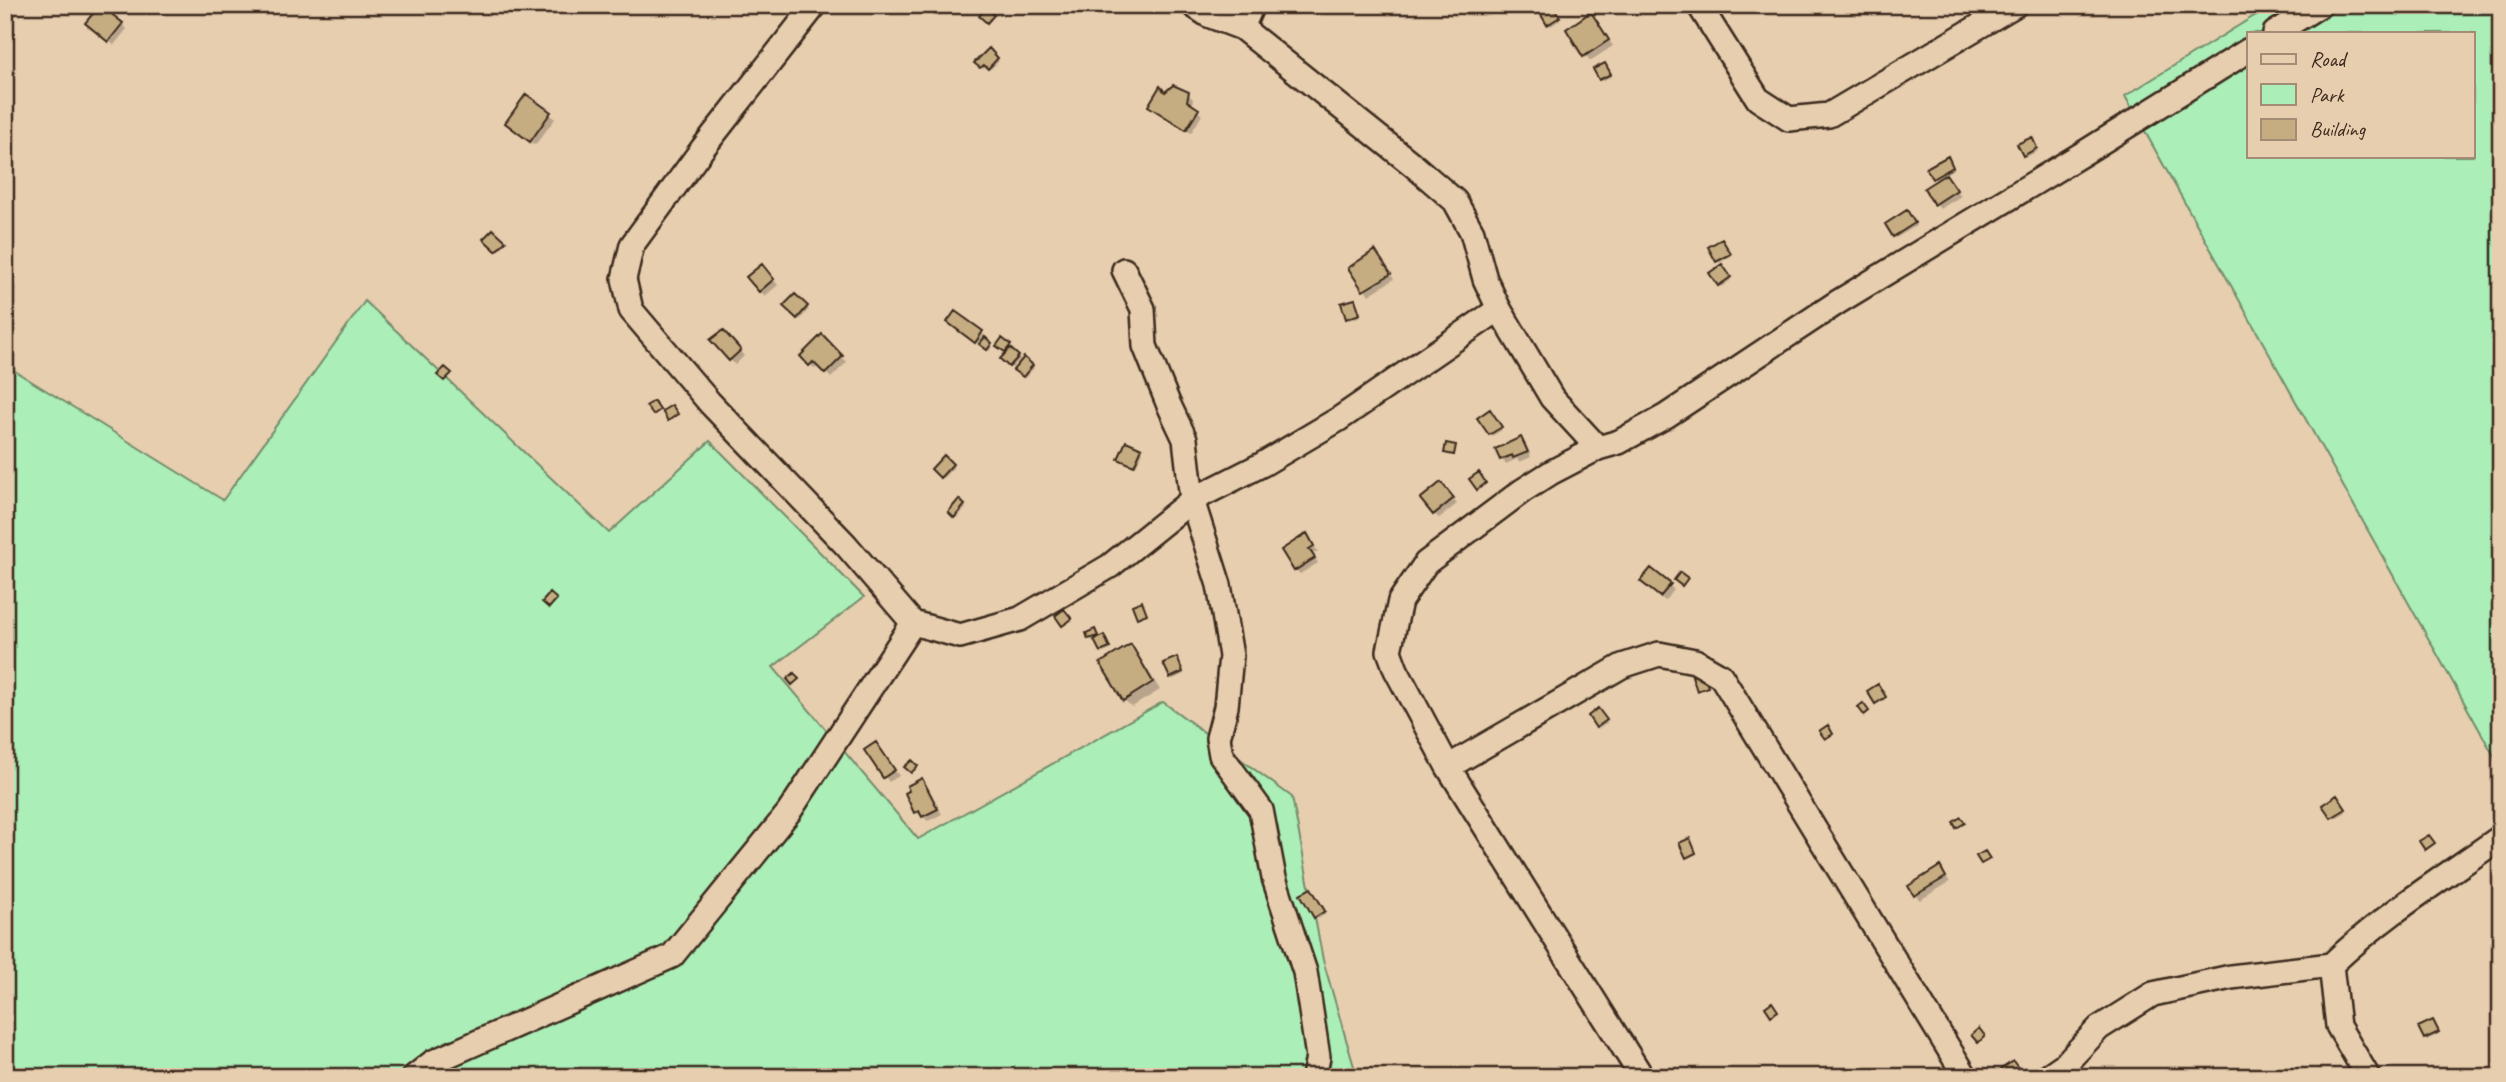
<svg xmlns="http://www.w3.org/2000/svg" width="2506" height="1082" viewBox="0 0 2506 1082" font-family="Caveat,sans-serif">
<style>
.green{fill:#abeeb8;stroke:#738c6b;stroke-width:2;fill-rule:evenodd}
.shadow{fill:#0003}
.building{fill:#c6ac81;stroke:#3b2a1e;stroke-width:2}
.lines{fill:none;stroke-linecap:round;stroke-linejoin:round}
.minor-casing{stroke:#3b2a1e;stroke-width:28}
.minor{stroke:#e7ceaf;stroke-width:23}
</style>
<rect width="100%" height="100%" fill="#e7ceaf"/>
<filter id="ink" filterUnits="userSpaceOnUse"><feTurbulence type="fractalNoise" baseFrequency=".0143" numOctaves="2"/><feDisplacementMap in="SourceGraphic" scale="14" xChannelSelector="R" yChannelSelector="G"/><feConvolveMatrix kernelMatrix="1 2 1 2 8 2 1 2 1" color-interpolation-filters="sRGB"/></filter>
<g filter="url(#ink)">
<path class="green" d="M2272,5H2501V761L2498,763L2125,96ZM2249,33H2473V156H2249Z
M365,301L609,533L710,441L864,597L773,667L918,839L1163,702L1292,797L1323,960L1357,1077H5V365L223,500Z"/>
<path class="shadow" d="M573,5H592L585,14Z
M1554,9L1560,20L1551,26L1549,24Z
M1596,19L1613,46L1590,61L1568,29Z
M122,24L127,29L114,45L92,28Z
M989,51L999,61L991,69L987,65L983,69L977,63Z
M1607,67L1612,76L1602,81L1600,79Z
M1165,94H1188L1193,99L1192,106L1202,115L1191,133L1150,106Z
M526,96L555,119L535,145L512,128Z
M2033,141L2038,151L2026,157L2024,155Z
M1949,161L1954,169L1945,174L1961,196L1940,209L1926,189L1938,182L1934,178Z
M1909,214L1916,226L1896,238L1894,236Z
M1724,243L1731,256L1719,263L1718,261Z
M1375,253L1394,279L1369,295L1351,269Z
M1722,267L1731,280L1721,287L1712,274Z
M767,271L778,285L765,296L760,291Z
M795,296L809,309L800,320L785,306Z
M1355,301L1361,316L1350,320L1348,318Z
M955,313L987,337L985,340L993,346L989,351L954,327Z
M723,332L744,356L735,365L713,341Z
M822,337L847,362L831,378L819,365L815,369L802,356Z
M1003,340L1020,359L1012,368L1002,359L1008,353L999,346Z
M1024,360L1034,368L1025,378L1016,370Z
M1492,413L1502,430L1492,436L1480,418Z
M1521,439L1526,444L1531,457L1520,462L1517,459L1506,464L1501,459Z
M1141,450L1143,452L1136,466L1122,460Z
M944,458L954,467L943,478L934,469Z
M1446,490L1457,504L1439,518L1434,514Z
M959,502L966,508L957,518L950,512Z
M1306,536L1318,551L1313,554L1318,563L1300,574L1295,569Z
M1647,585L1670,586L1674,590L1665,601Z
M1097,633L1099,639H1105L1111,650L1103,653L1096,639L1091,640L1089,639Z
M1130,646L1138,654L1160,690L1132,707L1124,700Z
M1178,661L1184,674L1173,679L1171,677Z
M1600,712L1607,723L1599,729L1598,727Z
M881,749L899,776L889,782L867,751Z
M922,780L927,785L942,814L928,821L916,812Z
M2339,800L2346,812L2334,819L2325,805Z
M1940,868L1950,882L1920,900L1915,895Z
M1312,892L1326,914L1318,919L1316,917Z
M2434,1024L2439,1034L2427,1040L2425,1038Z"/>
<path class="building" d="M100,5L123,23L108,42L85,23Z
M1552,5L1560,17L1547,25L1540,13Z
M986,8L994,15L987,23L979,16Z
M1591,12L1609,40L1583,57L1566,29Z
M989,48L998,58L988,69L984,65L980,68L974,63Z
M1605,63L1611,74L1599,80L1593,69Z
M1173,85L1189,92L1187,101L1199,109L1186,130L1148,106L1160,86L1165,92Z
M526,94L551,112L530,142L505,123Z
M2032,137L2037,148L2023,156L2017,144Z
M1948,156L1953,167L1932,179L1926,168Z
M1946,174L1957,190L1934,205L1924,188Z
M1907,210L1915,223L1893,237L1885,224Z
M493,229L506,241L496,251L483,239Z
M1722,239L1731,254L1716,262L1708,247Z
M1375,250L1391,274L1363,291L1348,268Z
M762,264L774,279L759,292L746,277Z
M1722,264L1731,277L1718,286L1709,273Z
M795,294L808,306L797,319L783,306Z
M1355,299L1360,314L1346,319L1341,303Z
M955,311L983,331L975,343L947,322Z
M723,330L741,350L729,361L710,340Z
M822,334L843,356L825,374L813,362L809,366L800,356Z
M985,337L992,343L987,350L979,344Z
M1002,338L1011,345L1005,352L996,346Z
M1010,348L1019,356L1009,367L1000,359Z
M1024,357L1033,365L1023,377L1013,370Z
M445,367L452,373L444,381L437,375Z
M654,401L660,410L653,415L646,406Z
M672,405L678,414L668,421L662,411Z
M1490,409L1502,427L1489,435L1477,418Z
M1521,437L1528,452L1513,458L1512,455L1500,460L1495,449Z
M1126,441L1142,448L1134,466L1118,459Z
M1446,443L1456,445L1454,455L1444,453Z
M944,455L953,464L940,478L931,469Z
M1479,472L1486,483L1477,490L1469,479Z
M1441,482L1454,498L1433,515L1420,499Z
M959,499L965,505L954,518L948,512Z
M1307,533L1314,546L1309,549L1315,558L1294,571L1281,550Z
M1651,568L1671,584L1660,597L1640,581Z
M1680,572L1688,578L1682,586L1674,580Z
M550,593L557,599L549,608L542,602Z
M1142,601L1147,614L1137,618L1132,605Z
M1064,609L1072,619L1062,626L1055,616Z
M1095,629L1098,636L1088,639L1086,633Z
M1104,635L1110,648L1100,652L1094,640Z
M1131,644L1153,682L1123,701L1100,663Z
M1177,657L1183,672L1170,678L1163,663Z
M794,673L799,679L792,685L787,679Z
M1703,673L1708,687L1697,691L1692,676Z
M1878,684L1886,697L1875,704L1867,691Z
M1863,703L1869,711L1864,715L1858,707Z
M1598,708L1607,720L1596,728L1588,716Z
M1828,725L1833,734L1825,739L1819,731Z
M876,742L895,770L883,778L864,750Z
M912,760L918,766L911,773L904,767Z
M922,778L938,809L922,817L919,811L914,813L905,793L909,791L907,786Z
M2337,795L2346,809L2331,818L2322,805Z
M1961,817L1965,823L1956,828L1953,822Z
M2429,835L2435,843L2425,850L2419,841Z
M1690,838L1696,853L1686,858L1679,843Z
M1985,851L1990,859L1981,864L1976,856Z
M1940,866L1946,877L1914,896L1908,886Z
M1311,888L1325,911L1314,918L1300,894Z
M1772,1002L1778,1011L1771,1016L1765,1007Z
M2433,1020L2439,1032L2424,1039L2418,1027Z
M1979,1028L1985,1036L1978,1043L1971,1035Z
M2013,1061L2022,1073L2017,1077H2006L2001,1069Z"/>
<g class="lines">
<g class="minor-casing">
<path id="minor" d="M815,5L703,148L632,245L624,279L631,310L710,403L846,545L913,623L960,636L1020,619L1110,566L1192,500L1263,464L1339,419L1499,309
M1193,5L1208,15L1242,28L1412,164L1455,201L1472,232L1485,279L1499,309L1552,398L1598,448L1619,442L1666,416L1838,302L2087,151L2249,50
M1699,5L1758,99L1789,119L1829,115L2015,5
M1242,28L1252,5
M2275,33L2320,5
M1124,270L1143,309L1145,346L1168,403L1185,439L1192,500L1219,585L1231,656L1226,707L1218,738L1221,755L1261,810L1274,878L1305,972L1318,1057L1314,1077
M1598,448L1552,472L1522,491L1426,563L1400,601L1389,651L1396,670L1448,767L1642,1077
M1448,767L1622,666L1659,654L1695,661L1721,676L1966,1077
M414,1077L433,1062L672,956L789,812L913,623
M2046,1077L2065,1064L2099,1028L2153,994L2231,977L2331,965
M2368,1077L2338,1026L2331,965C2382,916 2443,878 2501,837"/>
</g>
<use href="#minor" class="minor"/>
</g>
</g>
<rect width="2506" height="1082" fill="none" stroke="#e7ceaf" stroke-width="28"/>
<rect x="14" y="14" width="2478" height="1054" fill="none" stroke="#3b2a1e" stroke-width="2.5" filter="url(#ink)"/>
<rect x="2247" y="32" width="228" height="126" fill="#e7ceaf" stroke="#a28c75" stroke-width="2"/>
<rect x="2261" y="54" width="35" height="10" fill="#e7ceaf" stroke="#a28c75" stroke-width="2"/>
<text x="2310" y="66" font-size="21" fill="#3b2a1e">Road</text>
<rect x="2261" y="84" width="35" height="21" fill="#abeeb8" stroke="#a28c75" stroke-width="2"/>
<text x="2310" y="102" font-size="21" fill="#3b2a1e">Park</text>
<rect x="2261" y="119" width="35" height="21" fill="#c6ac81" stroke="#a28c75" stroke-width="2"/>
<text x="2310" y="136" font-size="21" fill="#3b2a1e">Building</text>
</svg>
